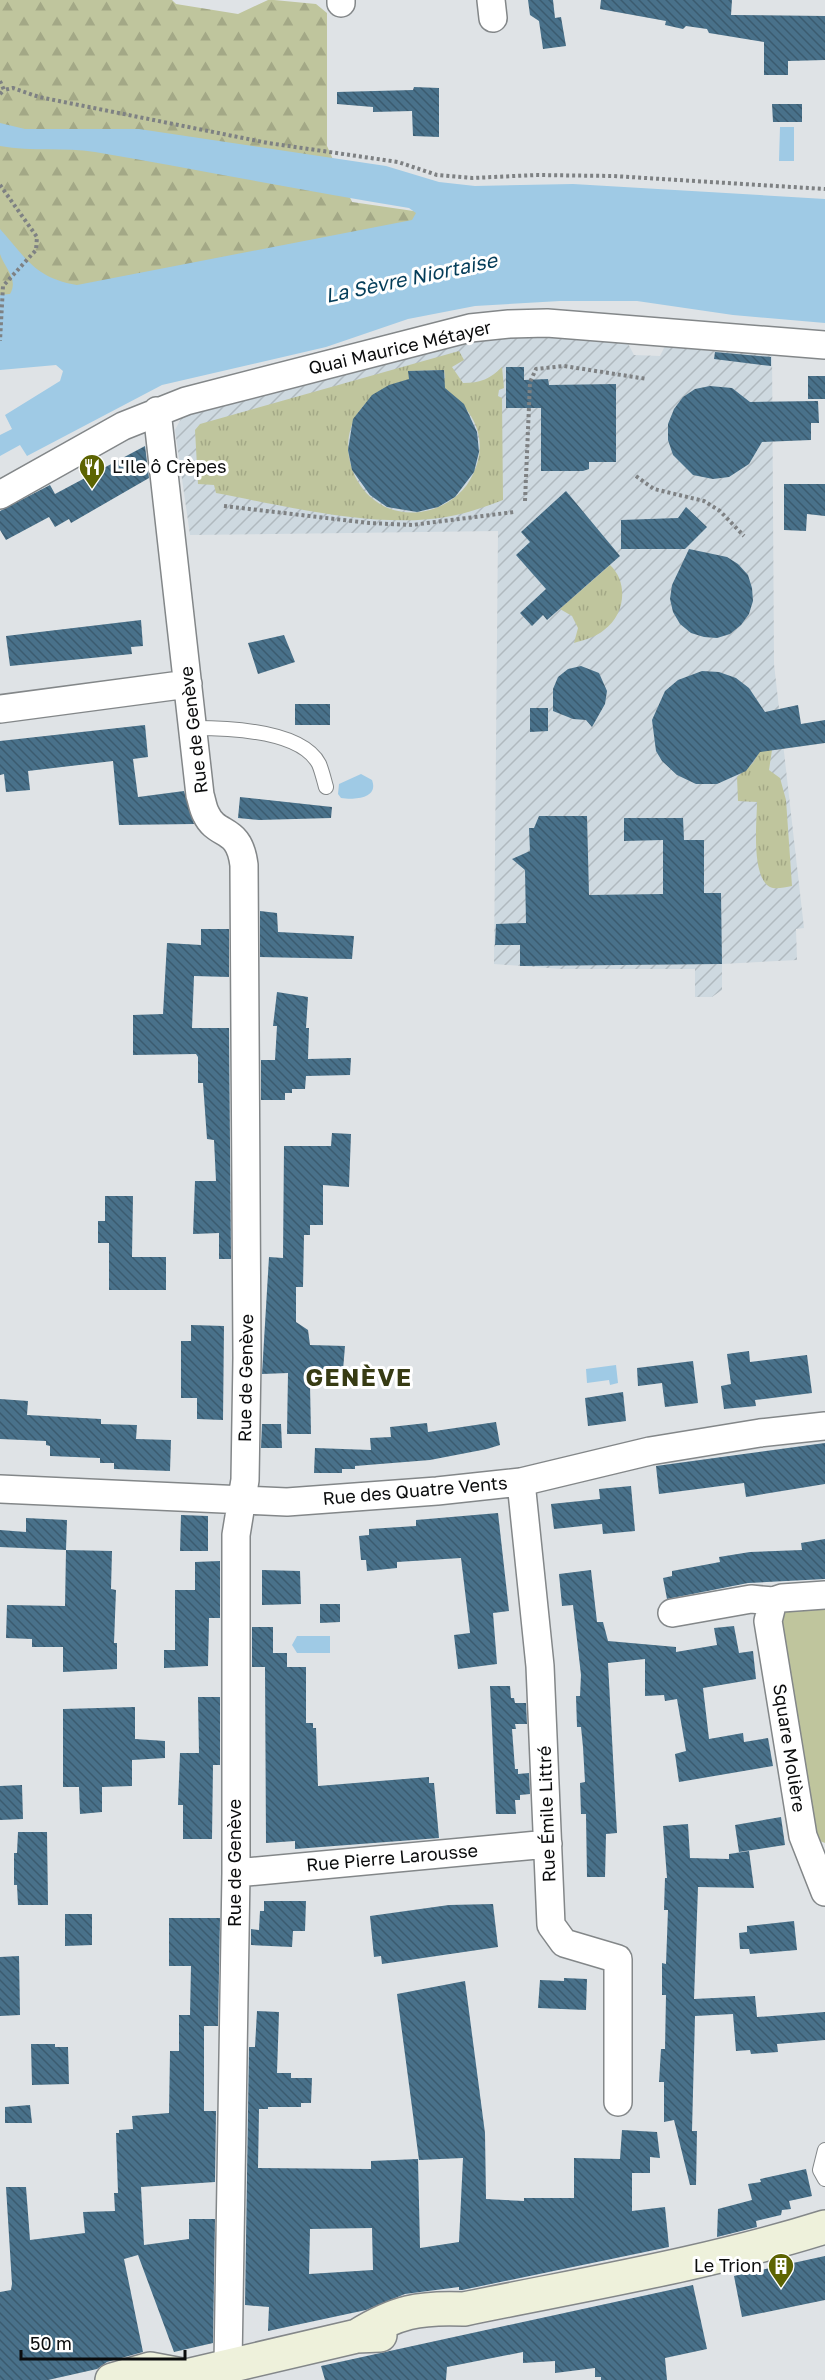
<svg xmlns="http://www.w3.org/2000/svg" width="825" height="2380" viewBox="0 0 825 2380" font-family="'Golos Text',sans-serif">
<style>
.industrial{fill:url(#industrial-furrows)}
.grass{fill:url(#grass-tufts);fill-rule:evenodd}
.forest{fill:url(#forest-firs)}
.garden{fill:#bfc59d}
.water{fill:#9fcae5}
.building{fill:url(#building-back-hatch);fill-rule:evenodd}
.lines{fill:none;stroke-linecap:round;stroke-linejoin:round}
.lane-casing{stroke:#838789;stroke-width:16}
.street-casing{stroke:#838789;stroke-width:30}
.secondary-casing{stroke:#838789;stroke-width:36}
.path{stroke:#7e8183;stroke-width:4;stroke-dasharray:3 3;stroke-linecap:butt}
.lane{stroke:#fff;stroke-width:14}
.street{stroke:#fff;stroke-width:27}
.secondary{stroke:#eef1db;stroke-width:33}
.labels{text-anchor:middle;stroke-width:6;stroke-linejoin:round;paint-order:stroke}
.street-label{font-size:18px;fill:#0b0c0d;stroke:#fff}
.poi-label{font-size:18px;fill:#0b0c0d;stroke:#fff;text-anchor:start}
.water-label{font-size:20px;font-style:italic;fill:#043d59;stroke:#fff}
.district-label{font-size:24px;font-weight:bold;letter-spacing:1.5px;fill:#373b13;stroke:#fff}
</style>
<defs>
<pattern id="industrial-furrows" width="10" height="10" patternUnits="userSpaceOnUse" patternTransform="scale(1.5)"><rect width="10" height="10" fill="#ced9e0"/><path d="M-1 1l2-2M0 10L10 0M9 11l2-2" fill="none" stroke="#b0b9bf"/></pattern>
<pattern id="grass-tufts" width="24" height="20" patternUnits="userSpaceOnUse" patternTransform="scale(1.5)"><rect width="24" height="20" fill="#bfc59d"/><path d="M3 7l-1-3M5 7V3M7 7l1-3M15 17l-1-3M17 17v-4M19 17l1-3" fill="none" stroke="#a3a886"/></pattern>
<pattern id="forest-firs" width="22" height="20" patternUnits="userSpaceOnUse" patternTransform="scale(1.5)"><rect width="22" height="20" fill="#bfc59d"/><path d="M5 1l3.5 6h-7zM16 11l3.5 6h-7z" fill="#a3a886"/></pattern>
<pattern id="building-back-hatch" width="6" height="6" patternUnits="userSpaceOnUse" patternTransform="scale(1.5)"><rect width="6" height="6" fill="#49718a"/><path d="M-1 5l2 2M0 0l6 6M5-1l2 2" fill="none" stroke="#3b5b6f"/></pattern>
</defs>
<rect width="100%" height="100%" fill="#dfe3e6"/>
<path class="industrial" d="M480,335L624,336L634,355L660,356L668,340L772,349L774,664L804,928L796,929L797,960L722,964V990L712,997H695V969H562L494,964L498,531L190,535L175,430L184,413Z"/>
<path class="grass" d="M459,351L464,360L452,367L463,383C481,383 490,379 502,367L504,388L499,390L498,396L502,398L503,500C484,507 466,514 446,517C377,529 285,506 216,493L214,485L198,484L195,430L200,424ZM444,370L445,378L429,381C469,400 495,436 470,480C461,495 447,505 430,510C348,532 306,404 409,381V371Z
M610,565C629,583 625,615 604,630C596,637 584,640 574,643L578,628L572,616L560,609Z
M763,745L772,750L769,770L780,778L786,800L792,886C786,887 778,889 773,888C750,882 757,822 757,802L738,801L737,777L753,763Z"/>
<path class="forest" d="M0,0H172L176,4L238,14L268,0H274L316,4L327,13V146L352,202L427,213L423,232L0,319Z"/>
<path class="garden" d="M825,1604V1843L815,1839L778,1630L783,1610Z"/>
<path class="water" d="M0,123L25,129H139L386,166L439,182L475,186L573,184L825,199V323L733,315L637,301H560L475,306L408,319L326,347L162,385L27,456L20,445L0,456V435L12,429L5,415L60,381L63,371L56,365L0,370V295L10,294C19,279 4,267 0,254C0,247 0,236 0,229C27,259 35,278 77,285L412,220L416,213L409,208C304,191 200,170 95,152C64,147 32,152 0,146Z
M780,127H794V161H779Z
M361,774L372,780C379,799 354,800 341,798L338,794L339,784Z
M616,1365L618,1383L610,1385L609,1380L587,1383L586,1369Z
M297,1636H330V1653H297L292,1645Z"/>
<path class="building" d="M528,0H553L555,18L561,17L566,46L543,49L539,21L530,15Z
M601,0H732L731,15L825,16V60L788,61V75H764V42L709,33L707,29L686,26L683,29L665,25L666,21L600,9Z
M414,87L439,88V137L413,136L412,111L373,112V107L337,104V92L413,90Z
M772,104H802V122H773Z
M715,352L771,357V366L714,359Z
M506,367H524V380L548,379L549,385L616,384V462H589V469L583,471H541V408H506Z
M444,370L445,388L464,404L477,432L479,452L474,472L455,497L438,507L417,512L387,507L370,495L352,470L348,450L353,419L372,395L389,385L409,379L408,371Z
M808,376H825V399H808Z
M710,386L732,388L750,402L818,401L819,423H811V440L762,442L749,464L729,477L713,479L693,475L673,455L668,440V424L674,409L683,397L695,389Z
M145,446L149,478L71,523L69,519L55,527L49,517L6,540L0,530V511L50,485L55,494Z
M784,484H825V516L807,514L806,531L784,530Z
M566,491L620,556L547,620L543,615L532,626L520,613L546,589L516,555L530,542L521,532Z
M686,507L707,527L685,549H621V520L678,518Z
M689,549L727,557L738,564L748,575L752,588L753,601L749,614L741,625L730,634L717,638L704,637L691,633L680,624L673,612L670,599L672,585Z
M141,620L143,646L131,647L132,654L10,666L6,636Z
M284,635L295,662L258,674L248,643Z
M581,666L599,673L607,691L605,704L592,727L586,720L573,719L553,711V689L558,677L568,669Z
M702,671L719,672L736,678L749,688L765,712L798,705L801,724L825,720V743L760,752L746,771L717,784H696L677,775L662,761L656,751L652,720L665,691L678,680Z
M295,704H330V725H295Z
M530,708H548V731L530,732Z
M145,725L148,757L133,759L138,797L184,791L194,824L119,825L113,761L28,771L30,790L6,792L4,774L0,775V741Z
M240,797L332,807L331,818L259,820L238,818Z
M539,816H587L589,895L663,894V840L624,841V818H683L684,840H704V893H721L722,964L520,966V945H495L496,924L526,923L525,870L512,859L530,851L529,828H534Z
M260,911L277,913L278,932L354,936L352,959L260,957Z
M201,929H229V977L194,976L192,1028H229L231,1259H219V1233L193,1234L195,1181H216L214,1140L207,1139L203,1083H198V1057L196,1054L133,1055V1015L163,1014L167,943L201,945Z
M277,992L308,997L306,1028H309L308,1059L351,1058L350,1075L306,1076L305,1089H292V1093H285V1100H261V1060H275L277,1026H273Z
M332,1133L351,1134L349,1187L323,1185V1225H310V1235H304L303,1287H296V1322L308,1330L310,1345L345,1346L343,1370L320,1369V1386L310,1385L311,1434H287L288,1373L262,1374L269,1257L283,1258L284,1146H331Z
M105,1196H133L132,1257H166V1290H109V1243H98V1221H105Z
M191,1325L224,1326L223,1420L197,1419V1398H181V1341H191Z
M749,1351L750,1362L807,1355L812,1393L755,1400L756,1406L724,1409L721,1386L731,1384L727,1354Z
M693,1361L698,1403L665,1407L662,1383L638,1386L637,1368Z
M623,1392L626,1421L588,1426L585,1398Z
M0,1399L28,1401L27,1415L101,1419V1424L137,1425L136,1439L171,1440L170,1471L114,1469V1463H100V1458L50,1456V1446L46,1445V1441L0,1439Z
M496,1422L500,1445L487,1449L430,1460L355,1466V1469H342V1473H314L315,1448L371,1450L370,1438L391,1437L390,1427L427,1423L428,1432Z
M262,1424H281L282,1448H261Z
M825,1443V1484L746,1497L744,1483L659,1494L656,1466Z
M631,1486L635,1531L603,1534L602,1524L554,1529L551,1504L600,1499L599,1489Z
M498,1513L509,1611L493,1613L497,1664L458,1669L454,1635L470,1633L461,1558L397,1562V1568L367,1571L366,1560H361L359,1536L369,1535V1529L416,1526V1520Z
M181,1515L208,1516V1551H180Z
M26,1518L67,1520L66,1550L0,1547V1530L26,1532Z
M825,1539V1579L748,1583L667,1599L663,1578L672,1576V1571L720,1562L719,1557L750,1552L802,1550L801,1543Z
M66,1550L112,1551L111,1589L116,1590L114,1643H117V1669L63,1672V1647H32V1639L6,1638L7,1605L65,1606Z
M220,1561V1618H209L208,1666L164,1668V1650H175V1590H195V1562Z
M262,1570L300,1571L301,1604L262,1605Z
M591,1570L597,1622H603L608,1641L676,1647V1652L717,1645L714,1628L734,1626L739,1653L753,1651L756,1679L703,1688L709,1739L743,1733L744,1742L768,1738L773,1766L679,1782L675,1754L686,1751L677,1699L665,1701L664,1695L645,1696V1659L608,1663L617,1833L606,1834L605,1877H587L586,1814H581L580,1783L585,1782L583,1747L581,1727H577L576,1696H580L581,1675L573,1605L562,1606L559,1574Z
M320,1604H340V1622L320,1623Z
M252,1627H273V1653H287V1667H306V1723H313V1728H316L318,1786L429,1777V1783H434L439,1838L295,1849V1841L266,1843L265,1667H252Z
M490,1686H510L511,1698H514L515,1703H526L527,1724H515L516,1729H512L515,1769H518V1774L529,1773L530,1794L520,1795V1800H515L516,1814H496Z
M198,1697H220V1765H213L212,1839H183V1805H178L180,1753H199Z
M135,1707V1739L165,1741V1758L132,1760V1786L102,1787V1812L80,1814L79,1787H63V1709Z
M22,1785L23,1819L0,1820V1786Z
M781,1817L785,1845L739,1852L735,1825Z
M688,1824L690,1858L729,1859V1854L749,1851L754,1888L698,1887L694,1999L755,1996L757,2017L825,2012V2040L777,2044L778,2052L751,2054L750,2050L736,2051L733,2014L695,2016L692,2131H697L696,2185H690L674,2120L664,2122V2082H659L661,2049H665L666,1995H662V1963L666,1964L668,1910H664L665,1878H667L663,1826Z
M18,1832H47L48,1905H18L17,1885H14V1853H17Z
M264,1901H306L305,1931H293L292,1947L251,1945V1929L259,1930L260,1911H264Z
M493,1904L498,1947L382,1964L381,1956L374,1957L370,1916L449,1905Z
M65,1914H92V1945L65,1946Z
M169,1918H220L218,2026H204V2111H216L215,2182L141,2187L144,2245L189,2239V2219H215L213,2343L174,2352L138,2255L124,2259L143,2352L107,2362L97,2369L48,2380H0V2292L11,2290L12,2284L6,2187H26L30,2240L85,2233L83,2212L115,2211L114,2193H118L116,2133H119V2130L133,2129L132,2116L169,2113L170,2051H179V2015H190L191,1966H169Z
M794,1921L797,1950L750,1954L749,1949H740L739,1933L747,1932V1926Z
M19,1956L20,2015L0,2016V1957Z
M564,1978L587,1979L586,2010L538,2008L540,1980L564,1981Z
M465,1981L485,2133L486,2199L524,2201V2198H574V2158L620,2159L622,2130L657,2132L660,2158L650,2157V2173H632V2211L665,2207L669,2247L462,2290H459V2287L405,2294L366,2310L268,2331L269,2307L245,2305L249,2047H255L257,2011L279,2012L277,2073H291V2078H312L311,2103H301V2107H268V2109H259L258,2168L371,2169V2161L418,2159L420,2248L459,2242L463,2158L419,2160L397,1994ZM372,2228L373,2270L309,2274L310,2229Z
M31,2044H55V2047H68L69,2084L32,2085Z
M30,2105L32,2123H5V2107Z
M806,2169L812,2196L789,2201L791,2209L782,2210L781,2215L756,2221L757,2227L717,2237L718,2209L752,2200L748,2184L761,2182L760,2179Z
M825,2256V2300L742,2317L734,2276Z
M693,2285L707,2349L665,2358L667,2380H601V2377H595V2368L555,2373V2361L523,2363V2352L447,2367L446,2380H325L321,2366Z"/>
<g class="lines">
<g class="lane-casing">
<path id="lane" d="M194,728C227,728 301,730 319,764C322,771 324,780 326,787
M825,2150L820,2170L825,2179"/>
</g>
<g class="street-casing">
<path id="street" d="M341,0V3
M491,0L493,18
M157,411L200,795C202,801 203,809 206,814C217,838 239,825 244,865L247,1358L245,1480L236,1535V1873L228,2364
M0,495L123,426L186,401L470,328L509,324L547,323L825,345
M0,709L188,684
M521,1482L540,1666L551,1925L564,1943L618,1959V2102
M0,1489L287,1502L437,1491L521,1482L650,1451L760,1433L825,1426
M825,1595L782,1598L773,1601L768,1621L803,1836L825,1892
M672,1613L751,1599L773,1601
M236,1873L548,1844"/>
</g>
<g class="secondary-casing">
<path id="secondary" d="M357,2336C396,2312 419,2307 464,2309C585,2284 707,2264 825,2227
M112,2380L150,2369L182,2375
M169,2380L357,2336L380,2335"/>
</g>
<path class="path" d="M0,81L4,90L13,88L39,97L268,143L398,162L437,175L472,178L536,175L613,176L825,189
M0,94L4,90
M0,185L37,237L36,250L3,286L0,341
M636,476L654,489L704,501L720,511L744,536
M525,501L530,382L536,369L564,366L647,379
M224,506L369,523L412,525L514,512"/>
<use href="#lane" class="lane"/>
<use href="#street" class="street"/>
<use href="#secondary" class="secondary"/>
</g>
<defs>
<g id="restaurant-pin" transform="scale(1.35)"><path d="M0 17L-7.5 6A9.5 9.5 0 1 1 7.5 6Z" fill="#5d6402" stroke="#fff"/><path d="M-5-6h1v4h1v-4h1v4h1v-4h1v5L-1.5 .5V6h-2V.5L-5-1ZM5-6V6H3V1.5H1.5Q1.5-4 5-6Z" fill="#fff"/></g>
<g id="building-pin" transform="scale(1.35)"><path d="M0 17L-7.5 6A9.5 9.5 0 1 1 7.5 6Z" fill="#5d6402" stroke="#fff"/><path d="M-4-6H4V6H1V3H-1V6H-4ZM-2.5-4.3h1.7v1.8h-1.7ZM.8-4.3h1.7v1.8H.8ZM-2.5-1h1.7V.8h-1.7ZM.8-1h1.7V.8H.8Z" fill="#fff"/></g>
</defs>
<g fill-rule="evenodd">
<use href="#restaurant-pin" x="92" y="467"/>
<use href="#building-pin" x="781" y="2266"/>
</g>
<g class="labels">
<g class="street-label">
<text transform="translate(400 348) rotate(-13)" y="6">Quai Maurice Métayer</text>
<text transform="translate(194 730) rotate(-97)" y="6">Rue de Genève</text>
<text transform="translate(246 1378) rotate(-89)" y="6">Rue de Genève</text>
<text transform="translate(415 1491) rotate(-5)" y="6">Rue des Quatre Vents</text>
<text transform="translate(789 1748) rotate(81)" y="6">Square Molière</text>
<text transform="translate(547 1814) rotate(-92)" y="6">Rue Émile Littré</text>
<text transform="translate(392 1858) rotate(-5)" y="6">Rue Pierre Larousse</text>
<text transform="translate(235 1863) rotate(-90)" y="6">Rue de Genève</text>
</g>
<g class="poi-label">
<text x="112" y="473">L'Ile ô Crèpes</text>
<text x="762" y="2272" text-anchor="end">Le Trion</text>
</g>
<g class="water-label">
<text transform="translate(411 278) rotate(-12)" y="7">La Sèvre Niortaise</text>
</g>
<g class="district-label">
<text x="359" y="1386">GENÈVE</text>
</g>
</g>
<path d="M21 2350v9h164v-9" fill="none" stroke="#0b0c0d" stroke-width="3"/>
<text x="30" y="2350" font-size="18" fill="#0b0c0d" stroke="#ffffff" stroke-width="4.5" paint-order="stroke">50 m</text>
</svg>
